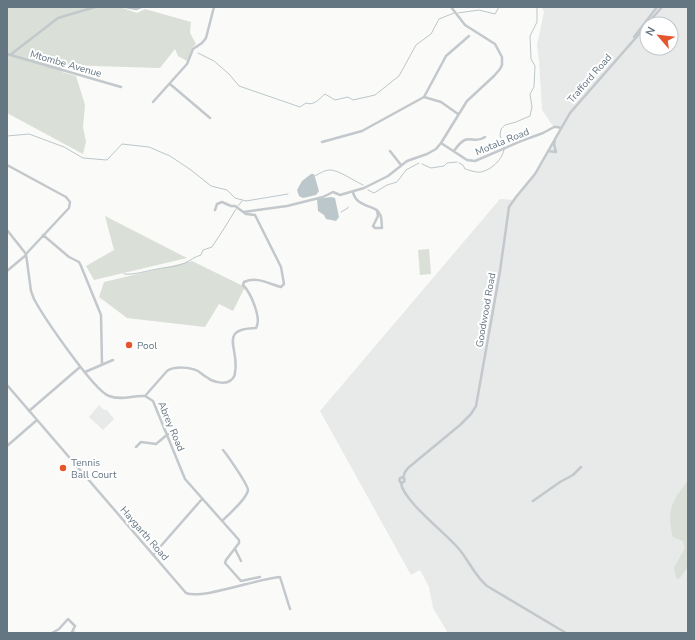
<svg xmlns="http://www.w3.org/2000/svg" width="695" height="640" viewBox="0 0 695 640" font-family="'Nunito Sans',sans-serif">
<style>
.built{fill:#e8e9e9;fill-rule:evenodd}
.green{fill:#dadfd7}
.water{fill:#bbc7cb}
.lines{fill:none;stroke-linecap:round;stroke-linejoin:round}
.stream{stroke:#bbc7cb;stroke-width:1}
.minor{stroke:#c3c8cc;stroke-width:2.5}
.poi-dot{fill:#e4572e;stroke:#fff;stroke-width:1.5}
.labels{text-anchor:middle;stroke-width:4;stroke-linejoin:round;paint-order:stroke}
.street-label{font-size:10px;fill:#657683;stroke:#fff}
.poi-label{font-size:10px;fill:#657683;stroke:#fff;text-anchor:start}
</style>
<rect width="100%" height="100%" fill="#fafaf8"/>
<path class="built" d="M542,7H688V633H448L433,608L429,587L420,570L411,575L320,411L500,199L513,200L534,174L560,128L558,126H553L542,110L539,61L537,45L544,12ZM647,24H671V48H647Z
M99,405L104,410H107L114,419L103,430L89,417Z"/>
<path class="green" d="M7,7H120L137,13L145,9L191,22L190,33L196,44L193,47L187,61L178,56L175,49L160,68L63,65L62,72L76,76L85,105L83,127L86,142L83,154L7,113Z
M105,216L187,258L94,280L86,266L114,250Z
M429,249L431,274L420,275L418,250Z
M192,261L245,287L233,311L219,304L205,327L127,318L99,297L104,282Z
M688,481V567L679,579L676,578L674,568L685,548L683,541L673,537C666,513 672,499 688,481Z"/>
<path class="water" d="M311,174H314L319,191L316,195L303,198L299,196L297,190L302,181Z
M331,197L335,198L339,217L336,221L326,219L324,215L318,211L317,199Z"/>
<g class="lines">
<path class="stream" d="M458,13L479,10L495,14L499,7
M198,53L214,61L229,74L239,86L300,107L306,103C314,106 319,99 325,94L335,100L348,97L353,100L375,95L399,76L416,45L431,34L439,19L454,13
M7,136L29,134L64,147L83,158L107,160L122,144L149,147L170,156L191,170L211,186L227,190L235,198L246,201L288,194
M504,147L500,135L501,129L505,125L516,122L530,116L532,107L530,94L534,87L535,66L531,59L530,36L537,22V7
M459,163L463,165L465,169C469,170 477,173 481,172C491,170 502,160 504,150
M422,164L431,168L444,166L447,163L457,162
M315,176C319,174 324,170 330,170C339,170 354,181 363,185
M368,190L374,193L387,185L397,182L406,170L419,163
M238,206L242,201
M341,212L348,208V207
M124,274C136,275 145,271 157,269C167,267 176,267 185,263C191,260 194,257 201,255L203,250L212,247L225,227L236,209"/>
<path class="minor" d="M126,7L136,9L141,7
M647,24L662,7
M634,37L657,7
M7,54L121,87
M10,55L58,18L95,7
M170,84L210,118
M424,97L446,56L469,36
M153,102L187,64L193,49L202,43L206,38L214,7
M322,142L362,131L424,97L441,102L458,114
M441,143L467,160L475,161L521,141L543,133L554,127H557L561,128
M390,151L401,165
M454,151C469,129 472,146 485,137
M548,151L556,152L554,144L555,139
M7,165L66,197L70,202L69,208L26,254
M353,192C355,203 366,205 375,209C383,214 381,220 382,228H375L373,226L378,216L377,210
M244,212L287,206L323,197L333,192L340,195L364,188L388,176L407,161L427,154L436,149L441,143L467,101L494,76L500,69L502,65V57L495,44L465,25L451,7
M7,230L26,254L31,291L34,299C43,316 94,391 109,396C121,401 133,395 145,396L153,401L185,479L239,540V543L226,560L225,563L241,581L260,577
M43,235L69,257L79,262L81,266L101,315L102,364
M7,271L26,255
M85,372L113,360
M7,385L186,593C201,600 260,578 280,577L290,609
M145,396L167,371C174,366 190,367 198,371C201,373 204,376 208,378C213,382 226,385 231,380C234,378 235,375 235,372C240,349 217,329 256,328C262,319 251,293 243,285L244,282C257,276 269,284 281,287L284,284L281,267L255,215L246,214L235,206H231L222,202L217,204L215,210
M29,411L80,367
M7,446L37,420
M136,447L141,442L156,444L168,434
M399.5 480a2.5 2.5 0 1 1 5 0a2.5 2.5 0 1 1-5 0Z
M403,478L405,472L408,468L460,425L471,414L476,406L500,271L509,207L516,197L535,174L570,113L647,25
M401,483C403,501 447,534 459,549C469,561 475,576 487,586L566,633
M533,501L560,482L573,475L581,467
M222,521C228,515 247,499 248,490C248,485 228,456 223,450
M235,549L241,561
M153,555L202,499
M52,633L59,629L68,619L75,626L72,632L75,633"/>
</g>
<g class="poi-dot">
<circle cx="129" cy="345" r="4"/>
<circle cx="63" cy="468" r="4"/>
</g>
<g class="labels">
<g class="street-label">
<text transform="translate(66 63) rotate(16)" y="4">Mtombe Avenue</text>
<text transform="translate(589 78) rotate(-49)" y="4">Trafford Road</text>
<text transform="translate(502 141) rotate(-22)" y="4">Motala Road</text>
<text transform="translate(485 310) rotate(-80)" y="4">Goodwood Road</text>
<text transform="translate(172 426) rotate(67)" y="4">Abrey Road</text>
<text transform="translate(145 533) rotate(49)" y="4">Haygarth Road</text>
</g>
<g class="poi-label">
<text x="137" y="349">Pool</text>
<text x="71" y="466">Tennis<tspan x="71" dy="12">Ball Court</tspan></text>
</g>
</g>
<rect width="695" height="640" fill="none" stroke="#657683" stroke-width="16"/>
<g transform="translate(659 36) rotate(298)"><circle r="19" fill="#ffffff" stroke="#c1c8cd"/>
<path d="M0-3L7 15L0 10L-7 15Z" fill="#e4572e"/>
<text y="-6" font-size="11" font-weight="bold" text-anchor="middle" fill="#657683">N</text>
</g>
</svg>
